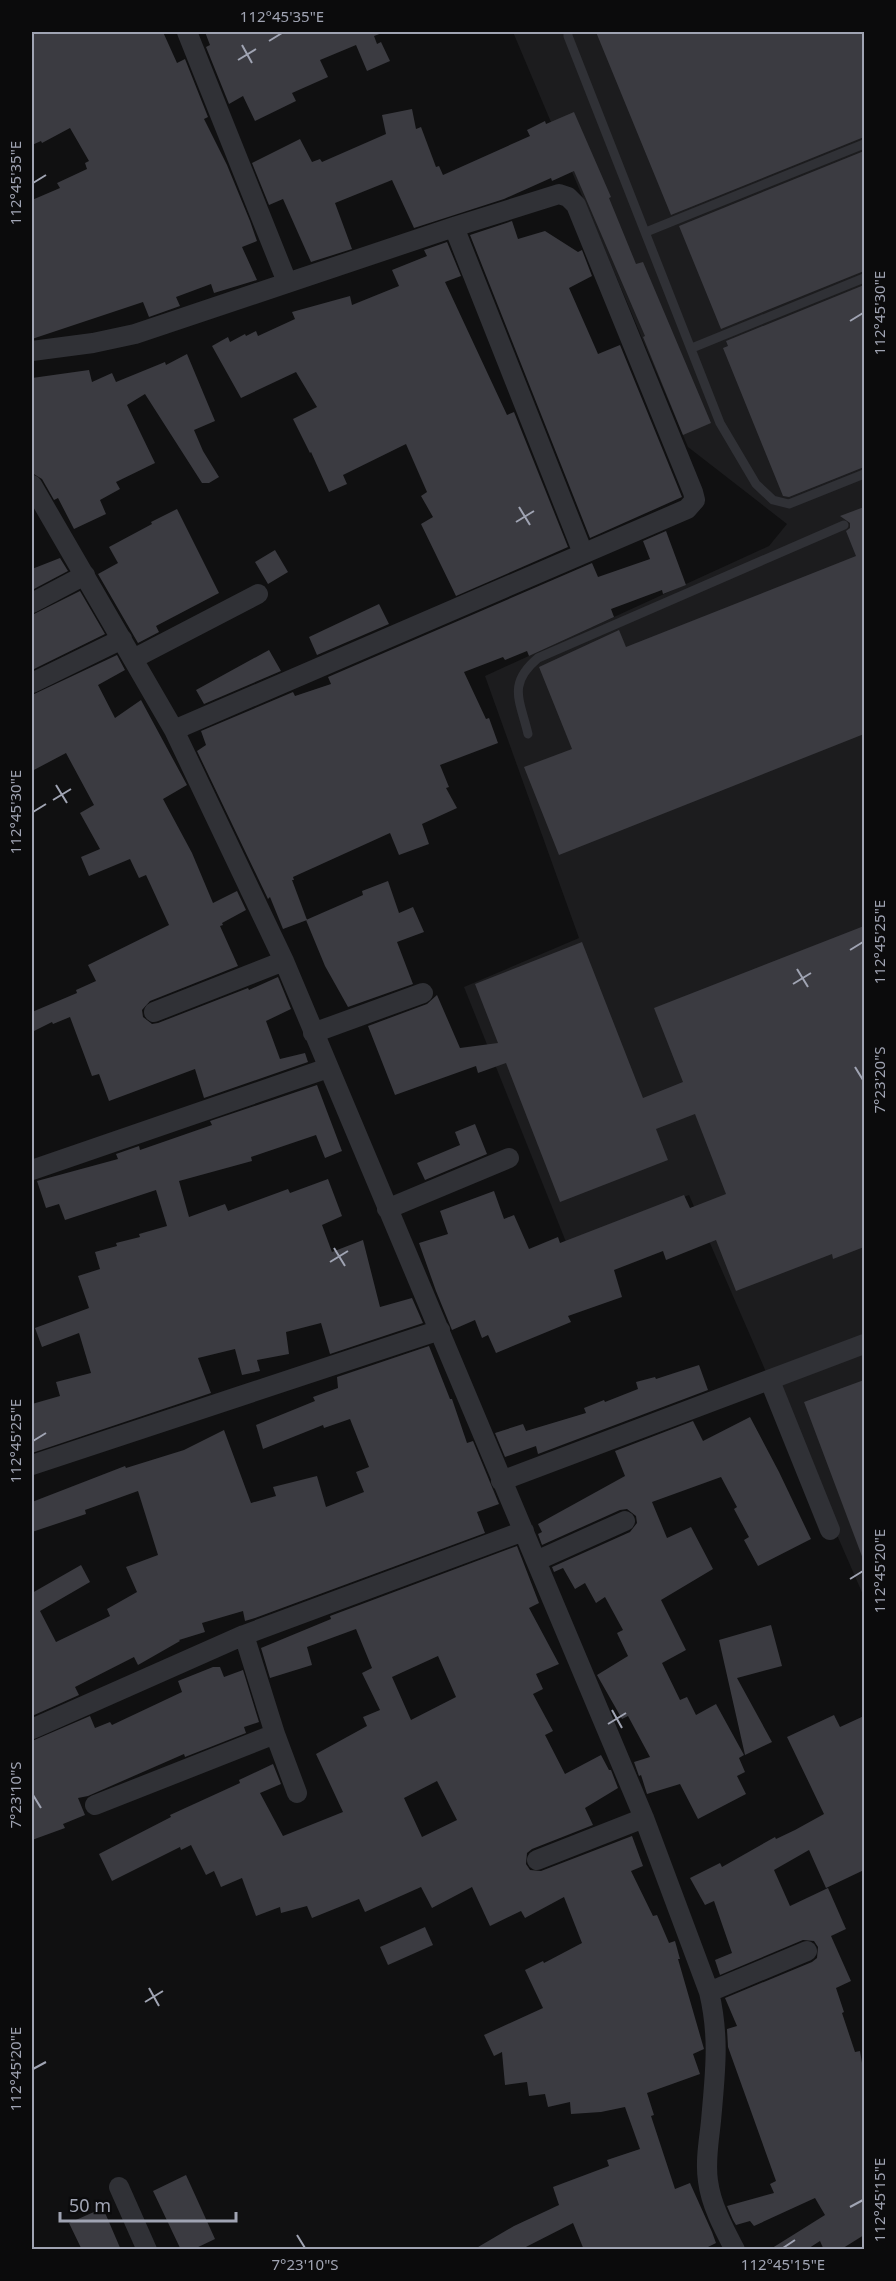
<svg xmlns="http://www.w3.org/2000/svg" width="896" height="2281" viewBox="0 0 896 2281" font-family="'Noto Sans',sans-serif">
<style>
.built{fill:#1c1c1e}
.building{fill:#3b3b41;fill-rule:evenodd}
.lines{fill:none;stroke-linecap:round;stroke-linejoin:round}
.lane{stroke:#303136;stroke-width:9}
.street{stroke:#303136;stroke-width:20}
.ticks{fill:none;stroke:#a0a4b3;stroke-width:2}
.neatline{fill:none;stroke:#a0a4b3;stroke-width:2}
.ticks-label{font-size:15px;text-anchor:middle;fill:#a0a4b3}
</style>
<rect width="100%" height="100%" fill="#101011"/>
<path class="built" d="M513,32H864V1597L689,1195L566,1242L464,987L579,938L485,676L769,546L787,524L688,447Z"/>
<path class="building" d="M32,32H163L177,63L185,59L208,117L204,119L227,165L250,221L257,241L242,247L257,280L214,293L211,284L176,297L180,306L149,317L143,302L32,339V200L60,188L57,183L87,169L85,163L89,161L70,128L42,143L41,141L32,145Z
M205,32H385L374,36L377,44L381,42L390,61L367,71L356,45L320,60L328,77L292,93L296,101L255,121L243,96L229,104L206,47L210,45Z
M596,32H864V137L671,215Z
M412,109L416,129L421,127L436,167L439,166L443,175L530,136L527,130L545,121L546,124L574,112L611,197L609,198L636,264L643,262L711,423L683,435L643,337L645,336L574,171L552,181L551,178L504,199L414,228L392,180L335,203L352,249L311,262L283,199L269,205L252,163L300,139L312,162L320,159L322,162L386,134L382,115Z
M864,151V271L721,329L679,226Z
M512,221L518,239L545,231L578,252L582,250L592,276L569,288L598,354L620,345L682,497L590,538L470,235Z
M447,242L461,276L445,282L507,415L514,412L568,547L456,596L421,524L433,517L421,496L427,492L406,444L343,475L347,484L329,492L311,452L310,453L293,419L317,407L296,372L241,398L212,346L228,337L230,342L245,334L246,336L256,331L258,336L295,319L292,312L350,296L352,305L399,286L392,270L427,256L424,250Z
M864,285V467L789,497L783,496L723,348L728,346L726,341Z
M187,354L215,421L194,430L203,451L219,477L209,483H202L145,394L127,405L155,463L116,482L120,489L100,500L106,514L74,529L58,498L54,500L42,479L32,473V378L89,370L92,382L112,373L116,382L165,362L166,365Z
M864,507V734L559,855L524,767L572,749L539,667L619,630L626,647L856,556L846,531L850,528V523L840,516Z
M177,509L219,593L156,626L159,632L138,643L98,574L118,563L109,547L152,524L151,522Z
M666,531L686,585L663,594L662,590L611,609L614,617L529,656L527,651L505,660L503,657L464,672L486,719L489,718L498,743L440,765L449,787L446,788L457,808L422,824L429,844L399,855L390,833L293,877L294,880H292L307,920L283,929L270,897L268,899L197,751L206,745L201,731L293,692L295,696L331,684L328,677L592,563L598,577L650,559L643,541Z
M275,550L288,572L268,584L255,562Z
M60,558L68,571L32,590V569Z
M80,591L105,634L32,670V615Z
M379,604L389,624L317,655L309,637Z
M269,650L281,671L204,704L196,690Z
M117,655L125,670L98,685L115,718L141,700L187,785L163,799L192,853L213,903L237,891L246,910L222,923L223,925L220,926L238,966L150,1001L142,1010L143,1017L152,1024L158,1023L248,988L249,990L278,977L291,1009L266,1021L280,1059L305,1053L308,1062L204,1098L195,1069L109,1101L99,1074L92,1076L70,1017L53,1024L52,1022L32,1032V1012L77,993L76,990L96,981L88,965L169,925L146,875L139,878L130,859L89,876L81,857L100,849L80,813L94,805L66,753L32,771V695Z
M388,881L399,913L413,907L424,932L397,942L413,984L348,1007L325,966L306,920L363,895L362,891Z
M864,926V1247L833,1259L832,1254L736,1291L716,1240L666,1260L663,1251L614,1270L622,1297L568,1316L571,1322L496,1353L488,1335L482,1338L475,1320L452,1330L436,1291L419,1243L448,1234L440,1211L494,1191L504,1219L514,1215L529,1249L558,1237L560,1243L684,1195L690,1208L726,1194L695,1114L656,1129L668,1160L560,1202L506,1063L478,1073L476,1066L395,1095L368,1026L427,1004L437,995L460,1048L498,1043L475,984L582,942L643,1098L683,1082L654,1008Z
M317,1085L342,1151L325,1158L316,1135L251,1157L252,1161L179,1181L189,1217L225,1204L228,1211L288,1189L290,1193L328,1179L342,1216L322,1225L332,1252L363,1240L380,1307L412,1298L423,1323L330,1354L321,1323L286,1332L289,1354L257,1360L260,1371L242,1375L235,1349L198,1358L211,1393L32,1453V1404L60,1396L56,1382L91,1373L79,1333L42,1347L35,1328L89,1308L78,1276L100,1269L95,1252L117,1246L116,1243L140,1237L139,1234L167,1226L156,1190L65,1220L59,1204L46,1208L37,1181L118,1159L116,1154L139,1146L140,1150L212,1125L210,1121Z
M475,1124L487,1154L425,1180L417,1163L460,1145L455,1132Z
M429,1346L450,1399H452L467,1443L473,1441L499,1504L477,1512L485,1533L255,1618L245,1621L243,1611L202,1623L205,1632L179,1640L180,1641L138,1665L134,1657L75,1687L79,1695L32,1716V1593L81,1565L90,1582L40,1611L56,1642L110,1616L107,1609L137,1592L126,1567L158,1555L138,1491L85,1510L86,1514L32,1532V1502L125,1466L126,1468L184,1450L224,1430L251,1503L276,1496L273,1487L317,1476L326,1507L364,1492L356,1472L369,1467L350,1419L324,1428L323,1425L263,1449L256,1425L315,1401L313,1397L338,1388L337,1377Z
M699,1365L708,1390L538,1454L536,1446L505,1457L495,1433L523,1424L526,1431L586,1413L584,1408L604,1400L605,1402L638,1389L636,1382L655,1377L656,1379Z
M864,1380V1558L863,1559L804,1402Z
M750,1417L779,1472L811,1539L758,1566L744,1540L749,1537L734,1509L737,1507L721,1477L652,1502L667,1538L691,1527L713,1569L661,1600L686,1650L662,1663L680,1700L687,1697L696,1715L716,1704L744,1755L739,1758L745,1772L737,1776L746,1794L698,1819L680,1784L647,1794L641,1775L639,1776L634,1762L650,1757L628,1716L622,1719L597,1675L628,1656L617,1633L623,1630L605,1597L596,1603L585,1583L575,1589L563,1568L554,1572L552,1567L630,1532L637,1523L636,1516L627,1509L620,1510L542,1545L538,1534L542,1532L538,1524L625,1476L615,1451L693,1421L703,1441Z
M517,1546L539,1603L529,1608L559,1664L536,1674L543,1689L533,1694L553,1731L545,1735L565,1774L601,1755L609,1770H611L618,1788L585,1808L593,1825L532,1849L527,1853L526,1864L530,1870L541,1871L632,1836L643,1866L631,1871L653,1916L657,1915L669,1943L675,1941L680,1959H678L704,2049L693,2054L700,2074L647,2093L654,2115L651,2116L675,2189L690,2183L712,2232L716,2243L702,2250H584L573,2223L520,2250H473L514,2226L559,2205L553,2187L609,2166L607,2160L640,2149L625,2107L601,2112L571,2114L570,2102L548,2107L545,2094L529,2096L527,2082L505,2085L502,2052L494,2056L484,2035L543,2008L525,1970L543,1961L544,1963L582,1943L564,1897L525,1918L521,1911L490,1926L472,1887L432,1908L421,1887L365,1912L359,1899L312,1918L307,1906L281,1913L280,1907L256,1916L242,1878L221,1887L214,1871L206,1875L191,1845L181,1850L180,1847L112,1881L99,1854L171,1817L170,1815L240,1783L239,1780L273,1764L281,1784L260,1793L283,1836L343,1812L316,1754L367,1726L363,1717L380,1710L362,1673L372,1668L356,1629L307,1647L312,1665L270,1678L261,1648L331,1619L330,1616ZM438,1656L456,1697L411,1720L392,1677ZM437,1781L457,1820L422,1837L404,1798Z
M771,1625L782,1666L737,1678L772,1742L745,1755L719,1640Z
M213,1667H220L224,1677L243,1670L259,1722L244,1727L246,1733L185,1757L184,1754L88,1796L78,1798L85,1815L63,1824L65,1828L32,1840V1741L90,1716L95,1728L110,1722L112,1725L182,1692L178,1681Z
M834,1715L840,1727L864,1716V1870L826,1888L809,1850L774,1870L790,1906L828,1888L846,1929L831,1936L851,1981L836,1988L844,2012L842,2013L855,2052L860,2051L864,2075V2235L840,2250H824L820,2241L806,2250H769L825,2215L815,2198L754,2226L750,2221L736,2225L733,2220L727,2206L774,2193L770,2184L776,2181L728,2047L727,2029L737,2026L725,1998L812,1962L817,1958L818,1947L814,1941L803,1940L720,1975L715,1960L732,1953L714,1901L705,1905L690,1878L720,1863L722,1867L775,1837L776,1839L795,1830L824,1814L787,1737Z
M425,1927L433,1945L388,1965L380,1947Z
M186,2175L215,2239L192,2250H181L153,2191Z
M103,2208L121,2250H82L69,2223Z"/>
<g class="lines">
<path class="lane" d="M568,32V36L720,423L756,484L773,500L789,504L864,474
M646,232L864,144
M692,348L864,278
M528,734C520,700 507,684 538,658L844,525"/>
<path class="street" d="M187,32L287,282
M454,227L583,553
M32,351L93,343L135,334L454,227L559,194L568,197L576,205L693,492L695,500L687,509L174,730
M32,485L174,730L284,961L644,1818L709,1992C720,2038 715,2074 711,2121C709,2141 705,2161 708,2181C711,2205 724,2229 735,2250
M32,603L85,575
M133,659L258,594
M32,683L122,639
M154,1012L284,961
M313,1033L423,993
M32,1170L328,1068
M387,1209L509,1158
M770,1381L830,1530
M32,1465L440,1330
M501,1481L864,1344
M536,1561L625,1521
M244,1635L275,1734L297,1793
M32,1729L244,1635L524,1531
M95,1805L275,1734
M537,1860L644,1818
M709,1992L807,1951
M119,2187L147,2250"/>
</g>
<path class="ticks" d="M269,41L282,33M242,45L252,63M238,60L256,49M33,183L46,175M850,321L863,313M519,507L530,525M516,522L534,511M56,785L67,803M53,800L71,789M33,812L46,804M850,950L863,942M797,969L808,987M793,984L811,973M855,1067L863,1080M334,1248L345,1266M330,1262L348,1251M33,1441L46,1433M850,1579L863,1571M612,1710L622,1728M608,1724L626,1713M33,1795L41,1808M149,1988L159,2006M145,2002L163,1991M33,2069L46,2062M850,2207L863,2200M297,2235L305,2248M783,2248L795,2240"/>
<rect width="896" height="2281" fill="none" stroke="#0b0b0c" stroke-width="66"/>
<path d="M60 2212v9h176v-9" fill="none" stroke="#a0a4b3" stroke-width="3"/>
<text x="69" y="2212" font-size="18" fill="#a0a4b3" stroke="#0b0b0c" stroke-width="4.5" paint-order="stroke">50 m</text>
<rect x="33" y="33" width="830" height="2215" class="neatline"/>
<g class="ticks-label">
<text x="282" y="22">112°45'35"E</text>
<text transform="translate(16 183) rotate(-90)" y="5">112°45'35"E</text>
<text transform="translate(880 313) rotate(-90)" y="5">112°45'30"E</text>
<text transform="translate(16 812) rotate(-90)" y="5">112°45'30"E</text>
<text transform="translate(880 942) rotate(-90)" y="5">112°45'25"E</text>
<text transform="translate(880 1080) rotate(-90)" y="5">7°23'20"S</text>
<text transform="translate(16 1441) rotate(-90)" y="5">112°45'25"E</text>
<text transform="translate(880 1571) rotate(-90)" y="5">112°45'20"E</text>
<text transform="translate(16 1795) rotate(-90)" y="5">7°23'10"S</text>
<text transform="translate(16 2069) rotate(-90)" y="5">112°45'20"E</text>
<text transform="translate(880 2200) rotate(-90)" y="5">112°45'15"E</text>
<text x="305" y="2270">7°23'10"S</text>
<text x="783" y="2270">112°45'15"E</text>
</g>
</svg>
